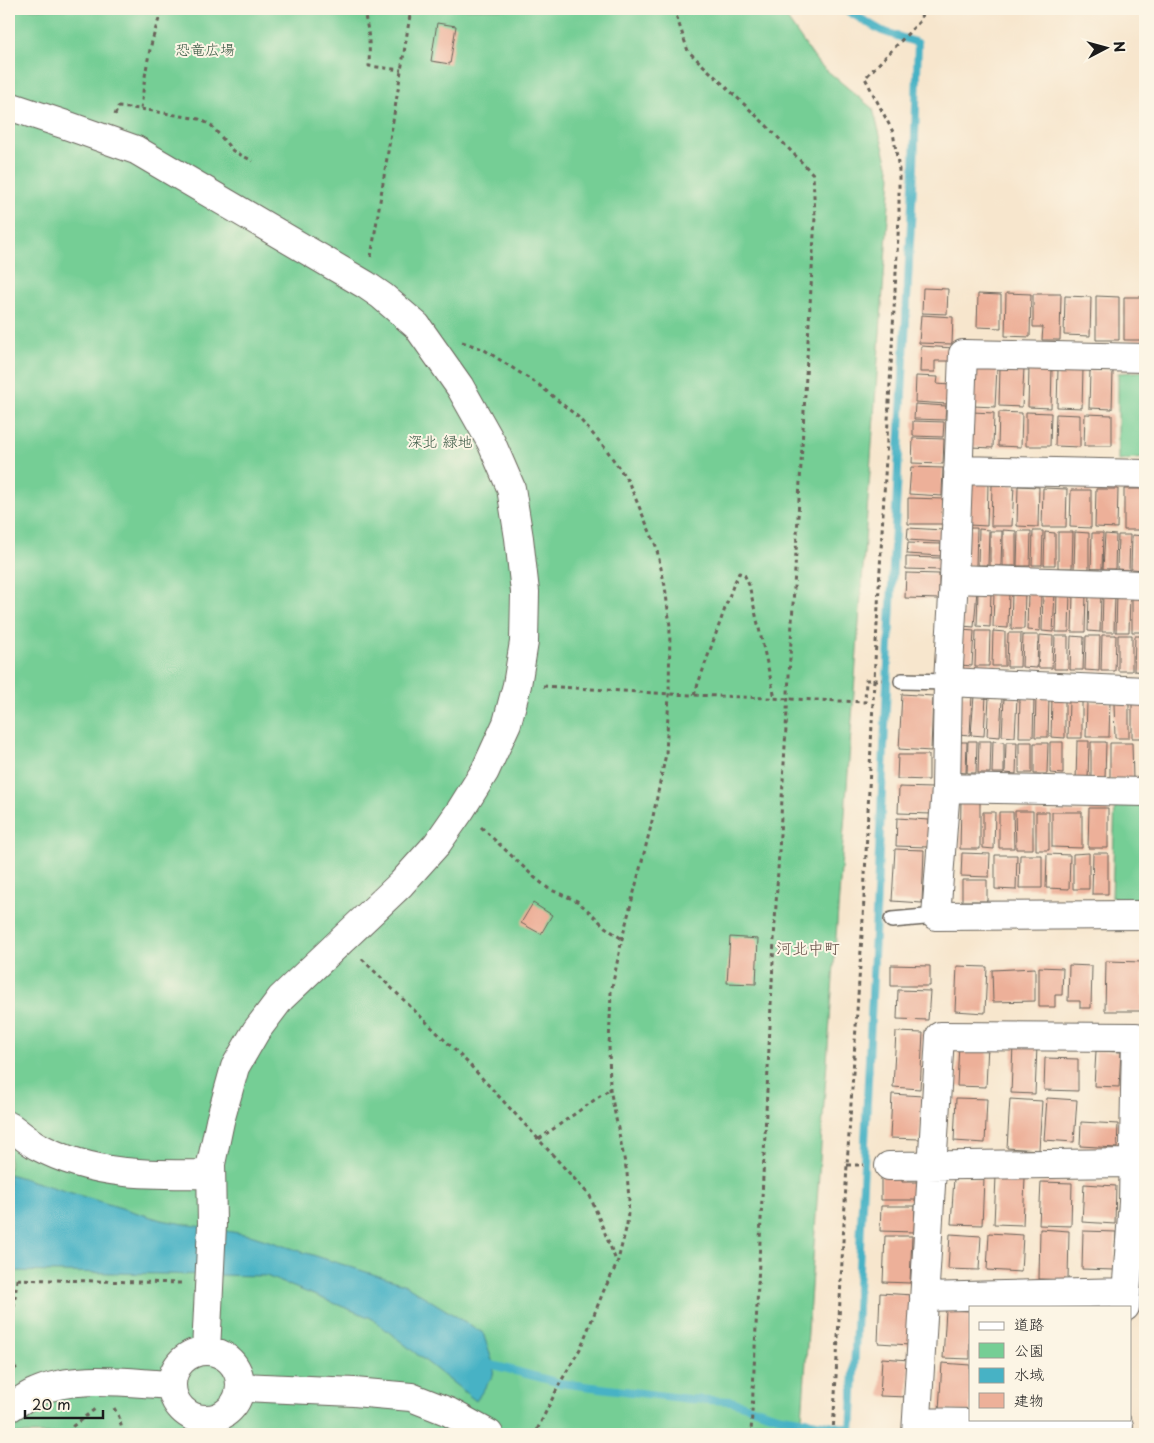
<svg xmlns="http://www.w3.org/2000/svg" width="1154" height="1443" viewBox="0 0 1154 1443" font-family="'Playpen Sans','Klee One',sans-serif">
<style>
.green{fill:#75ce95;stroke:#487558}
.water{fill:#47b2c5;stroke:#326770}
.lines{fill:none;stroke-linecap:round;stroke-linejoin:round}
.stream{stroke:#47b2c5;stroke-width:8}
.building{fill:#edb099}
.lane-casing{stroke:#69635a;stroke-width:18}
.street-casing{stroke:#69635a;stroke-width:30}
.path{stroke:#69635a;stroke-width:3;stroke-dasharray:4 4;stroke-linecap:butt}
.lane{stroke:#fff;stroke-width:15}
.street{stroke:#fff;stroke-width:28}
.labels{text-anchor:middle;stroke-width:4;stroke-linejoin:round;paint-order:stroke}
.park-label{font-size:15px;fill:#3b5a46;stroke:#fcf5e5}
.neighbourhood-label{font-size:16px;fill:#655048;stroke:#fcf5e5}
</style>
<rect width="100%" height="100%" fill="#fcf5e5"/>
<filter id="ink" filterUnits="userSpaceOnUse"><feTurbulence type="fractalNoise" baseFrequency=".02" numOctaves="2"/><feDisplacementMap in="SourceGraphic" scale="10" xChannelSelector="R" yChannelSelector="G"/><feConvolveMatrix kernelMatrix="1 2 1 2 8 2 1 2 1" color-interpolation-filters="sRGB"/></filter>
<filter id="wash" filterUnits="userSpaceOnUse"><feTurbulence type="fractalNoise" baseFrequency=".0096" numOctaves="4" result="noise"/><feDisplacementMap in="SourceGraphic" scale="20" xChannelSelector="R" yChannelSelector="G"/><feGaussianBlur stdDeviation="1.12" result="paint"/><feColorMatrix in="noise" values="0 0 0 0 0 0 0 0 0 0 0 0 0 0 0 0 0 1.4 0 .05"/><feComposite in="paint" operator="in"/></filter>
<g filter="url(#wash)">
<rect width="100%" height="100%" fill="#f7e6cd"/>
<path class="green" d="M9,9H780L818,63L873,109L891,176C862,596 829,1015 801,1434H9Z
M1145,371V458L1118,461V373Z
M1115,798L1145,799V899L1112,898Z"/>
<path class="water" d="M9,1174L161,1220L250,1235L404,1284L483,1333L494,1366L493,1375L476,1401L371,1318L266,1276L9,1271Z"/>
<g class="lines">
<path class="stream" d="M844,9L882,31L918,43L914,166L890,623L851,1434
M485,1363L560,1383L689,1399L731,1401L777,1416L851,1429"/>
</g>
<g id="blocks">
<path class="building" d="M437,23L456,26L450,64L431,61Z
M923,288L948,289L947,314L922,313Z
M1006,293L1031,294L1030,337L1005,336Z
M978,294L1001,295V328L977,327Z
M1033,294H1061L1060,340H1042L1043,327H1033Z
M1065,296L1091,297L1090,336L1064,335Z
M1096,296L1119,297V340H1096Z
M1124,297H1145V340H1124Z
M921,315L953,317L952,344L919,343Z
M921,346L954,348L953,361H935V372H920Z
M975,367L997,368L995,407L973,406Z
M1000,367L1024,368L1022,407L999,406Z
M1029,367L1052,368L1051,408L1028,407Z
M1058,369H1083L1082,408L1057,407Z
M1090,371H1113L1112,409L1089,408Z
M916,376L938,377L937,384L949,385L947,404L915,402Z
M915,404L946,406L945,420L914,419Z
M972,412L994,413L993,448L971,447Z
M999,412L1022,413L1021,447L998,446Z
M1026,412L1051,413L1050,446H1026Z
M1056,414L1080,415V447L1055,446Z
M1085,414L1112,415V446H1084Z
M913,421L944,422L943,437L913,436Z
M913,438L944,439L943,464L912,463Z
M911,467L943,468L942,496L909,494Z
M970,483L988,484L987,526L969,525Z
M992,485H1014L1012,526H991Z
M1018,486L1039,487L1038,527L1017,526Z
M1043,488L1067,489L1066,527H1042Z
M1096,489H1118L1117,528L1095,527Z
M1124,489H1145V530H1124Z
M1071,490H1091V528L1070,527Z
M908,498L943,499L942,524H908Z
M908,528L943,530L942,542L907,540Z
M966,528H977L976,566L964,565Z
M979,529L989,530L988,565H978Z
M1003,530L1016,531V566H1003Z
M990,531H1002L1001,566H990Z
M1018,531H1031L1030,566H1017Z
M1033,531H1043L1042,565H1032Z
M1045,532L1055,533V565H1044Z
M1058,532H1073L1072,568H1058Z
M1075,532L1089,533V569H1074Z
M1092,533H1103L1102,569H1091Z
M1105,534L1116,535L1115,569H1103Z
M1118,535H1130L1129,570L1117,569Z
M1132,535L1145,536V570L1131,569Z
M908,543L941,544V556L907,554Z
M906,557L941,558V570L906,569Z
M906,573L939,574V599L905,598Z
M964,589L977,590L974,627L962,626Z
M978,591L991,592L990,627L977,626Z
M1057,591H1070L1069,632H1056Z
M994,592H1009L1008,628L993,627Z
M1012,592H1025L1024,629H1011Z
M1028,592L1041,593L1040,631L1027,630Z
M1043,593H1055L1053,632L1042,631Z
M1073,593L1086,594L1085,632H1072Z
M1089,593L1101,594L1100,632L1088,631Z
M1103,593L1115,594L1114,632H1102Z
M1117,594H1130L1129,632H1116Z
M1132,595H1145V632H1132Z
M962,630L974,631L972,666L961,665Z
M976,631H990L989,666H975Z
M993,631L1005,632V666H992Z
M1008,633H1021L1020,667H1007Z
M1023,635H1038L1037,668L1022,667Z
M1040,635L1053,636L1052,668H1038Z
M1102,635H1116L1115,671H1101Z
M1118,635H1132V671H1118Z
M1055,636H1068V669H1054Z
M1071,636L1084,637L1083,670H1070Z
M1086,636H1100L1099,671L1085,670Z
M1135,636H1145V672L1134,671Z
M902,694L933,696L931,751L899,749Z
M961,695H972L970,735L958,734Z
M974,696H986L984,736L971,735Z
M989,697L1002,698L1000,737L987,736Z
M1004,697L1017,698L1015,737L1002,736Z
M1052,697H1065V738L1051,737Z
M1020,698L1034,699L1033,737H1019Z
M1036,698H1049L1048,737H1035Z
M1069,699H1082V738H1068Z
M1087,702H1110L1109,737H1086Z
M1114,703H1129V738H1115Z
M1132,703H1145V738H1132Z
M968,741H977L976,773H967Z
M979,741H991L990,773H978Z
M993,741L1004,742V773H992Z
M1077,741H1089L1088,781H1076Z
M957,742H967L966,773L956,772Z
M1006,742H1017L1016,774L1005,773Z
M1019,742H1032V773H1019Z
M1050,742H1063V774L1050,773Z
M1091,742H1106L1105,779H1091Z
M1034,743H1048L1047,774H1034Z
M1110,743H1132L1133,779H1110Z
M898,755H929V780L897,779Z
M899,787L932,788V814L898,813Z
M961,802H980V849H960Z
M1089,808H1108V848H1088Z
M1015,811H1033V849H1016Z
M983,812H995L994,849L983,848Z
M999,812H1013L1014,848H999Z
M1036,812H1049V850H1036Z
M1052,812H1082V848L1052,847Z
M897,818L929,820L928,847L896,846Z
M895,849L924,850L922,903L892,901Z
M962,853L990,854L989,877L961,876Z
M1089,853V889H1073V854Z
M1093,853H1108V894H1092Z
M1047,854L1070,855L1069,889L1046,888Z
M995,855H1017L1016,890L995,889Z
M1020,855H1042V888H1019Z
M962,880H987V901H962Z
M533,903L552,915L541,934L521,923Z
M730,937L758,939L756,984L727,983Z
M1106,961L1143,962V1011H1105Z
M891,965L930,966V986H891Z
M1069,965L1092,966L1091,1008H1080V1001H1068Z
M957,966L987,967L985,1013L955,1011Z
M1039,967L1063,968L1062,995H1055V1007H1039Z
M1035,968V1001L993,1002L992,970Z
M898,990L930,991L928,1020L897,1019Z
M896,1032L923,1033L920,1089L893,1087Z
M959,1043L988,1044L986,1087L957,1086Z
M1013,1045L1037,1046L1035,1094L1011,1093Z
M1096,1051L1121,1052L1119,1087L1094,1086Z
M1045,1058L1078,1059V1091L1044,1090Z
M892,1094L922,1096L920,1139L890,1138Z
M956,1098L987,1099L985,1143L954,1141Z
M1047,1098L1077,1100L1074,1142L1044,1140Z
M1010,1099L1042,1101L1039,1150L1007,1148Z
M1081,1122L1118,1124L1117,1148L1080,1146Z
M881,1174H902V1182H920V1200H881Z
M996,1176L1025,1178L1023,1225L994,1224Z
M954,1178L984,1179L982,1225L951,1224Z
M1041,1182L1072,1183L1071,1226L1039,1225Z
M1084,1184L1116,1186L1115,1224L1082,1222Z
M881,1206H915L914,1232L880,1231Z
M1040,1229L1069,1231L1068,1280L1039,1279Z
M1083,1231L1116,1232L1114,1270L1082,1269Z
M989,1233L1023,1235L1021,1272L987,1270Z
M950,1234L981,1236L979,1270L948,1269Z
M885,1236H912L910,1283L883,1282Z
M1138,1289H1145V1312H1138Z
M880,1293L913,1295L910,1345L878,1343Z
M946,1310L970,1311V1359L943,1358Z
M882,1358L909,1360L908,1397L880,1396Z
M942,1363L970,1365V1412L939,1410Z
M1143,1369H1145V1410H1142Z"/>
</g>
</g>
<g filter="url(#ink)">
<use href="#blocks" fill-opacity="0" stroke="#69635a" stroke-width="1"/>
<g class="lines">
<g class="lane-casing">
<path id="lane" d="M902,681L948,682
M892,920L936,916"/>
</g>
<g class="street-casing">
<path id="street" d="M9,106L66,125L136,150L366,285L382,296L417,326L460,387L491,442L511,488L519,538L525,592L524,642L517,685L507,723L485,771L460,811L437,844L401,884L281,998L256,1031L235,1067L220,1121L211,1164L212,1225L206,1351
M1145,358L963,354L954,579L948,682L946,788L936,916L1145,915
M958,470L1145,474
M954,579L1145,585
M948,682L1145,691
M946,788L1145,792
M9,1126C18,1132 27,1140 37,1146C93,1176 150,1175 211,1174
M889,1166L1133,1163
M924,1297L1126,1292
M172 1385a34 34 0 1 1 68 0a34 34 0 1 1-68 0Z
M240,1387L354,1392L411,1397L449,1412L489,1434
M9,1408C18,1403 26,1396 36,1392C74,1374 130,1383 171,1385
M917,1422L1119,1426
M916,1434L940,1036L1136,1037L1133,1202L1125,1307"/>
</g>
<path class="path" d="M363,9C369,30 370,43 369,66L401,70
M674,9L688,51L766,125L813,174L815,217L774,940L751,1434
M141,109L199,119L211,125L233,151L253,161
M115,115L118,107L141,109C145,73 149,42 163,9
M371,257L411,9
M462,342L483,349L539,385L578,417L606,449L628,481L656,546L665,586L670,626L669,694L666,754L651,826L622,939L611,992L609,1046L610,1089L627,1173L629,1200L627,1225L617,1264L604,1290L580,1349L560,1383L535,1434
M543,686L669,694L865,702L866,680H882
M694,695L733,586L739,573L744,574L749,585L775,698
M481,827L534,877L549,889L577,901L593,915L605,927L622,939
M362,959L468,1063L530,1130L590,1196L617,1263
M539,1139L610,1089
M847,1165H864
M9,1279L182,1283
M9,1322L14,1307L17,1279
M9,1360L18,1371
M114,1408L119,1417L123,1434
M69,1434L73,1426L95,1409
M833,1434L847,1165L863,919L874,680L899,217V170L893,132L865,78L921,20L922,9"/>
<use href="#lane" class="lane"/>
<use href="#street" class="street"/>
</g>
</g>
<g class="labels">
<g class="park-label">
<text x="205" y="55">恐竜広場</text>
<text x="440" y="447">深北 緑地</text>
</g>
<g class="neighbourhood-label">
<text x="808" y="954">河北中町</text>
</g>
</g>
<rect width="1154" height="1443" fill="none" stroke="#fcf5e5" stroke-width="30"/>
<rect x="969" y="1306" width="162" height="115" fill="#fcf5e5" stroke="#a29e95"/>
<rect x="979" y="1322" width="25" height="8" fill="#ffffff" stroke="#a29e95"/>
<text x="1014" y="1330" font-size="15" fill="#1c1c1c">道路</text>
<rect x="979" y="1343" width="25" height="15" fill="#75ce95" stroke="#a29e95"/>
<text x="1014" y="1356" font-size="15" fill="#1c1c1c">公園</text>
<rect x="979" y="1368" width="25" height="15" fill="#47b2c5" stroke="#a29e95"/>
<text x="1014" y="1380" font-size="15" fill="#1c1c1c">水域</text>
<rect x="979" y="1393" width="25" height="15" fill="#edb099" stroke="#a29e95"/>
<text x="1014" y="1406" font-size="15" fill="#1c1c1c">建物</text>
<g transform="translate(1106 48) rotate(84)" stroke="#fcf5e5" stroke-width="4" paint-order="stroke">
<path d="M0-4L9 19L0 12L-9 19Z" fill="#1c1c1c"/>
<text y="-8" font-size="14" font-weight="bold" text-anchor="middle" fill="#1c1c1c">N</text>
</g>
<path d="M25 1410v8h78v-8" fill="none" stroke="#1c1c1c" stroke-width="2.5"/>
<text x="32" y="1410" font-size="15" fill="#1c1c1c" stroke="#fcf5e5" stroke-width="4" paint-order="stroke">20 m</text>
</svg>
